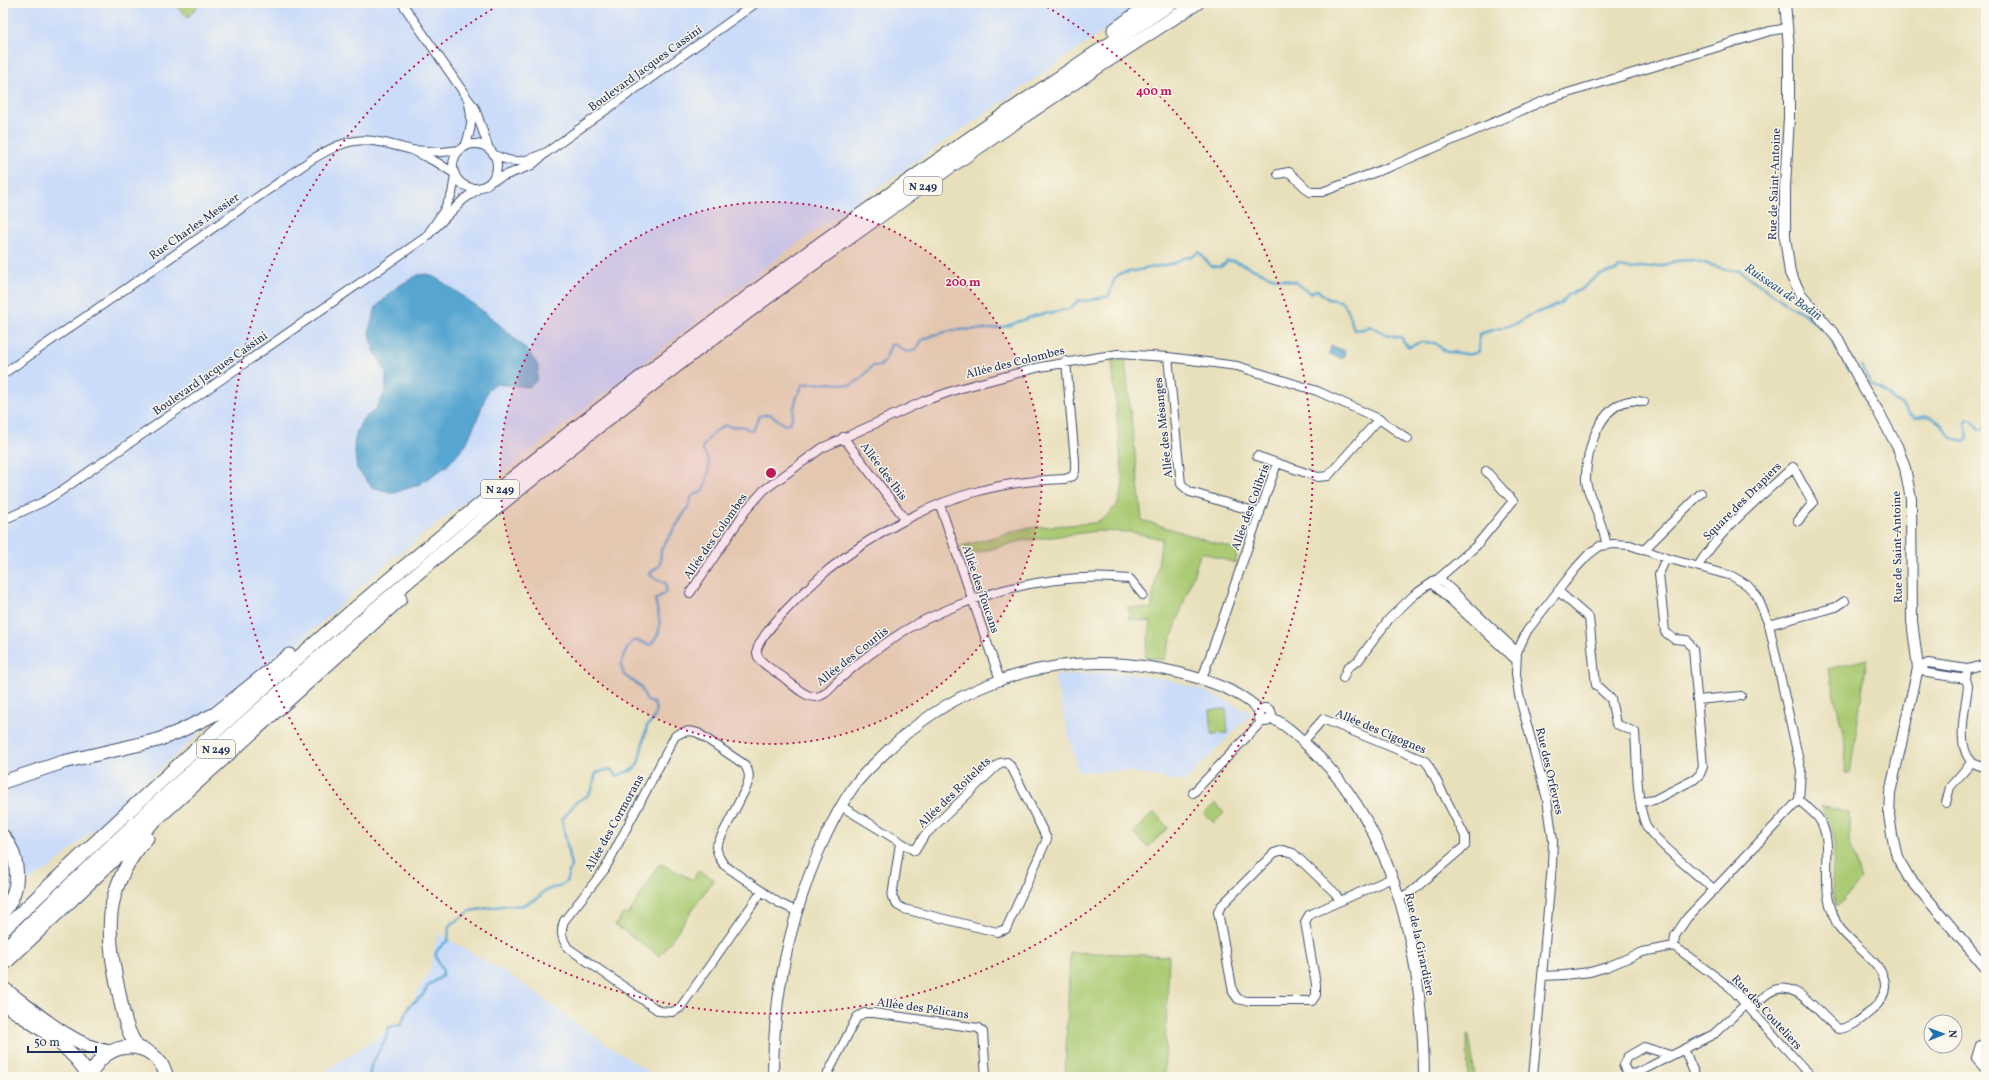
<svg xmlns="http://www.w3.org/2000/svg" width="1989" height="1080" viewBox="0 0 1989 1080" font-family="Vollkorn,serif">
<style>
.built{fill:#cadcf9}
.green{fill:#aacb73;stroke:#627d68}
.water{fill:#57a6d1;stroke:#396a98}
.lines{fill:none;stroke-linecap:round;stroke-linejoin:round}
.stream{stroke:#57a6d1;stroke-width:2.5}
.minor-casing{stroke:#3a4a6c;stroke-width:10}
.tertiary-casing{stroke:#3a4a6c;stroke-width:12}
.primary-casing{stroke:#3a4a6c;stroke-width:15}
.trunk-casing{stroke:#3a4a6c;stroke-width:15}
.minor{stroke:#fff;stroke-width:8}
.tertiary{stroke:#fff;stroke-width:10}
.primary{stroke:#fff;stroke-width:13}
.trunk{stroke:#fff;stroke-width:13}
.ring{fill:none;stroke:#c2185b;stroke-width:2;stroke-dasharray:2 4}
.labels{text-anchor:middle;stroke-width:3;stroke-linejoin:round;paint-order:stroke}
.shield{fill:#fbf7ec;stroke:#5e6b89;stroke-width:1}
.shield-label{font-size:11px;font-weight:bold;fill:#1b2f5e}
.street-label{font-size:12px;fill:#1b2f5e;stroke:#fbf7ec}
.water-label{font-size:13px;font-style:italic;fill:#305986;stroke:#fbf7ec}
.centre{fill:#c2185b;stroke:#fbf7ec;stroke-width:2}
.ring-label{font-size:12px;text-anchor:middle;font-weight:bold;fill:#c2185b;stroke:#fbf7ec;stroke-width:3;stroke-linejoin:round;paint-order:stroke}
</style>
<rect width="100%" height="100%" fill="#fbf7ec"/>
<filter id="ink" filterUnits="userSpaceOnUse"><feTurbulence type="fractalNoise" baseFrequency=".025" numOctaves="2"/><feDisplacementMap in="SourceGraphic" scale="8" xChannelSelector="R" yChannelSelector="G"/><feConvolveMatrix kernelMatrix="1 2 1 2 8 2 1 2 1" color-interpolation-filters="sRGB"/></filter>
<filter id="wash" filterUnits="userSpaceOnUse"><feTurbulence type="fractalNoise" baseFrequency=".012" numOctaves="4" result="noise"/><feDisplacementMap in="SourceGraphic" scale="16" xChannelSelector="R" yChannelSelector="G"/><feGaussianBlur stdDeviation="0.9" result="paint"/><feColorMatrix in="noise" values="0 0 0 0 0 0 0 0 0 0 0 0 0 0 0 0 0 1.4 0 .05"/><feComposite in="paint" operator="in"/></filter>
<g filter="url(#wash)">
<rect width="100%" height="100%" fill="#e8e0bb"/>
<path class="built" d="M3,3H1145L788,250L386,564L52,867L3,896Z
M1104,672L1127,673L1169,680L1202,690L1252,713L1184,782L1127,771L1078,772L1054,676Z
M438,933L521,982L588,1032L656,1077H317L402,1021L430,969Z"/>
<path class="green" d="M172,3H200L188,17Z
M1125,358L1142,520L1238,550L1235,563L1201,552L1164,660L1145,657L1151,622L1129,619L1128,607L1151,609L1162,539L1131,532L1097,531L1021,541L965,556L962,546L1026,528L1095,523L1107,516L1118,503L1123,485L1112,360Z
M1867,659L1850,774H1845L1846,745L1828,669Z
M1226,709L1228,733L1212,734L1210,710Z
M1215,803L1224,813L1214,823L1204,814Z
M1821,806L1849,813V839L1861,880L1837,907C1826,884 1839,853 1832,829C1829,821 1824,813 1821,806Z
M1154,812L1168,828L1148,847L1133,833Z
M660,863L693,880L698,871L714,879L660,956L615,925L624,913L628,915Z
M1070,952L1169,956L1164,1077H1065Z
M1469,1034L1475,1077H1468L1467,1035Z"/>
<path class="water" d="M428,274C452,285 525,341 537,364C539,368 537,375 537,380L529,387L495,384L488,390L478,417L466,444L447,466L418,485L394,493L372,487L357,469L354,444L357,431L363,419L376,409L386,391V372L374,350L369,330L376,307L397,287L418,275Z
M1331,346L1345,351L1343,359L1329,354Z"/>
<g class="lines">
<path class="stream" d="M1861,366L1871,383L1888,394L1894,401L1900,403L1909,414L1915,418L1928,416L1934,419L1941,424L1952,438L1964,441L1968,438L1965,423L1968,419L1973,420L1979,430L1986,429
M369,1077L371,1066L386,1038L389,1027L401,1025L409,1006L422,996L428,986L442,976L443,971C435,954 430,955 448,940L449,926L470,911L508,905L521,906L538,898L543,892L552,888L559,887L566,882L571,866L562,820L576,802L587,796L592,790L596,773L610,769L617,776L634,769L638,764L647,726C655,720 658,713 654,703L647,701L640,686L624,675C618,663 625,650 633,641H638L650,645C665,632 659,617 655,600L666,592V583L656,579L649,574L660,565L661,550L688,507L692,496C694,495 698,494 701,492C706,489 711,465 708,459C706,454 703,453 702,448L713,433L725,425L731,427L742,426L752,431L760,416L770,414L785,425L791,422L796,399L803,384L830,383L851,385L861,379L872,366H880L884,362L891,345L894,344L905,351L910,352L916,349L922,340L934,335L954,330L990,329L1004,327L1034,316L1069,309L1079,300L1086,301L1109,296L1114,280L1119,274L1175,263L1183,258L1192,257L1199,252L1211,266L1221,267L1227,261H1234L1272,277L1295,282L1310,293L1317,290L1328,299L1340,301L1344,304L1348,310L1354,330L1364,329L1370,326L1386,334L1402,338L1403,341L1409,347L1421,342L1435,343L1446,352C1456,351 1470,358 1479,351V334L1518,323L1528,316L1560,304L1569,294L1580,290L1598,275L1617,270L1619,267L1630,269L1661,266L1676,261L1693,260L1729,270L1740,271L1790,306L1803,313L1828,334L1850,372"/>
</g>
</g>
<g filter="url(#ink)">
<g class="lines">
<g class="minor-casing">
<path id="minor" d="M402,3L468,99
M453 166a22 22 0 1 1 44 0a22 22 0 1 1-44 0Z
M465,147C472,127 473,120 468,99L475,108L489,149
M547,152L756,3
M455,174L438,163L412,150L442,152L460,150
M1278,174L1289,172L1310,192H1322L1392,166L1548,99L1770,31L1788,28
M455,175L452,194L443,212L426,237L463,200L479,188
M491,181L532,165L547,152C524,162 517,165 494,155
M1168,357L1181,484L1190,492L1260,513
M1066,361L1075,461V471L1073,476L1065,479C1036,480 1007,483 979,491C927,504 869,537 828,570C814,582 754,637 757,653C758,663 775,671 783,677C791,683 805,698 816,697C817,697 823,695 824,694C830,690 835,683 841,678C858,663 876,649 895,637C912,625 932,616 951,608C1009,584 1067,573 1130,579L1143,595
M3,374L311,160C354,134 364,137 412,150
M843,437L906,520
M1257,456L1277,463
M940,505L1000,680
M3,520L43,502L58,493L426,237
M1607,545C1604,534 1601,523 1597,513C1594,503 1587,491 1586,481C1585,450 1603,391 1644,402
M1644,550L1701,493
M1698,566C1721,528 1760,498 1793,467L1813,503L1798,521
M1439,578L1517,652
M1432,583L1516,660
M1558,591L1589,618L1596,685L1611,699L1616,724L1635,732C1637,758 1636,799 1645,823C1651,839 1700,877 1715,890
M690,593L746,510L764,490L822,448L924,401L958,389L1040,367L1118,354L1168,357L1237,366L1317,391L1379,419L1408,439
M1769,625L1836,607L1845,601
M1918,668L1928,663L1967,669L1986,664
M1918,668L1927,673L1966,679
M1967,669L1966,679L1968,686C1966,706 1955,746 1972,762C1975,765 1982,766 1986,768
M1343,678L1348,667L1358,661L1389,619L1414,595L1439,578L1476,546L1513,501L1486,471
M1202,679L1277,463L1318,477L1328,476L1379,419
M1697,700L1741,696
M1303,742L1323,719L1425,761L1429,766L1465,836V846L1411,892L1399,898
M1193,793L1262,721
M1641,802L1654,800L1695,779L1700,774L1703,767L1693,649L1687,640L1674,639L1665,632L1659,574L1666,558
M1946,803L1950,787L1972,762
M841,806L915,851L924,836L1000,763L1007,762L1012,768L1047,839L1006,929L997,932L904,909L897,905L892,897L900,843
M762,891L680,1008L672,1012L659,1011L568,948C562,939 560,932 564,921L605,869L675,736C683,731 689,730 698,733L745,765C750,774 750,778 746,788L716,847L719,857L724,865L779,903L796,911
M1340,901L1335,893L1293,853L1283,850L1274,853L1221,906L1218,912L1233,992L1238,999L1246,1001H1312L1316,995V984L1305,922L1309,915L1392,878
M1542,976L1564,975L1590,972L1607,967L1642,952L1674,946L1731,988L1805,1070L1814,1077
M1751,1009C1756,1004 1761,998 1767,994C1794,974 1818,1014 1838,1029C1852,1028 1860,1020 1871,1011C1910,976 1858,953 1839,927C1835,922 1833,914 1831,908C1821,880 1835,842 1819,819C1814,812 1805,806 1799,800
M1980,1045L1976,1058L1986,1069
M1684,1049L1696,1077
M1670,1055L1644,1047L1627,1057L1623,1065L1628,1073L1635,1074L1714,1034L1746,1004
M826,1077L857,1017L864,1013H874L978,1028L983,1032L986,1077
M1533,1077L1552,865L1553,841L1547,799L1519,695L1516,674L1517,652L1527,631L1576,568L1588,555L1600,546L1613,544L1630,545L1666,558L1732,576L1747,585L1757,596L1769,625L1801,770L1799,800L1687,918L1675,936L1674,946"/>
</g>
<g class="tertiary-casing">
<path id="tertiary" d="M1785,3L1789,48V117L1785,187V237L1790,273L1800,293L1838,339L1864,389L1878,411L1897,446L1905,468L1911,499L1912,621L1918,668L1890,793L1889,815L1892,835L1897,857L1908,876L1986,968
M1259 715a6 6 0 1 1 12 0a6 6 0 1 1-12 0Z
M1271,718C1286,724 1299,738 1311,749C1398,831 1423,962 1424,1077
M773,1077C773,999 788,925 818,853C828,830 839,807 854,786C861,776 871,767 880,758C945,691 1031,657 1125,664C1163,667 1233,682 1260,711"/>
</g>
<g class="primary-casing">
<path id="primary" d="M3,988C33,1010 73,1047 110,1052
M3,1003C31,1023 73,1046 89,1077
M90,1077C104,1038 155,1036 167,1077"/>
</g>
<g class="trunk-casing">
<path id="trunk" d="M1114,30L1151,3
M3,782L63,762L158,740L178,732L215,714L289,655
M3,836C20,857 22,890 3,912
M3,930C133,805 265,683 404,567C648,363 905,176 1172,3
M3,950C366,593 768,275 1197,3
M3,965L149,826L400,599
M138,1048C126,1031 123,1013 119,993C105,933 103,887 147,838"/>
</g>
<use href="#minor" class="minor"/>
<use href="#tertiary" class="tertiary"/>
<use href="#primary" class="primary"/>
<use href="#trunk" class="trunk"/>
</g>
</g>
<circle cx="771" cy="473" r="271" fill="#c2185b" fill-opacity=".12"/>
<g class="ring">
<circle cx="771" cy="473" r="271"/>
<path d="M1042 4A541 541 0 1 1 501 4"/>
</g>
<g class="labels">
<g class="shield">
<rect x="904" y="177" width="38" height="18" rx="3"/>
<rect x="481" y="480" width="38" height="18" rx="3"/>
<rect x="197" y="740" width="38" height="18" rx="3"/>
</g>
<g class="shield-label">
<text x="923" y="190">N 249</text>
<text x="500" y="493">N 249</text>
<text x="216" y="753">N 249</text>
</g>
<g class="street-label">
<text transform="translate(645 68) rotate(-36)" y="4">Boulevard Jacques Cassini</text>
<text transform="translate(1774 184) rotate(-88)" y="4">Rue de Saint-Antoine</text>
<text transform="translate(194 226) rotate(-35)" y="4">Rue Charles Messier</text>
<text transform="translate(1015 362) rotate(-14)" y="4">Allée des Colombes</text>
<text transform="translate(210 373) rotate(-35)" y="4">Boulevard Jacques Cassini</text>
<text transform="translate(1163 428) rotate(-96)" y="4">Allée des Mésanges</text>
<text transform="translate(884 471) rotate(53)" y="4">Allée des Ibis</text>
<text transform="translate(1742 501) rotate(-45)" y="4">Square des Drapiers</text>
<text transform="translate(1250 507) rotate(-70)" y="4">Allée des Colibris</text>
<text transform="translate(715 536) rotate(-55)" y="4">Allée des Colombes</text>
<text transform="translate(1897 547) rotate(-91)" y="4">Rue de Saint-Antoine</text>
<text transform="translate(981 589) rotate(71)" y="4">Allée des Toucans</text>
<text transform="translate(852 656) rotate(-38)" y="4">Allée des Courlis</text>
<text transform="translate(1381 731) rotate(23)" y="4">Allée des Cigognes</text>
<text transform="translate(1550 771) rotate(77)" y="4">Rue des Orfèvres</text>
<text transform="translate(954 792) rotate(-44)" y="4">Allée des Roitelets</text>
<text transform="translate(614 823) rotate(-61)" y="4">Allée des Cormorans</text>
<text transform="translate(1420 944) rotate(78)" y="4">Rue de la Girardière</text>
<text transform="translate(923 1008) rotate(8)" y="4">Allée des Pélicans</text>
<text transform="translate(1767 1012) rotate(47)" y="4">Rue des Couteliers</text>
</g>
<g class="water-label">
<text transform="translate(1784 291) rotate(34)" y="5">Ruisseau de Bodin</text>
</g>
</g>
<circle cx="771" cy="473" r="6" class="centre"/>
<g class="ring-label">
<text x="1154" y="95">400 m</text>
<text x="963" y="286">200 m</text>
</g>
<rect width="1989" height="1080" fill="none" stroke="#fbf7ec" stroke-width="16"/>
<g transform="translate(1943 1034) rotate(89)"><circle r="19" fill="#fbf7ec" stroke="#a1a7b3"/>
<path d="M0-3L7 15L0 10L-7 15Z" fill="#1f6fb2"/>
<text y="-6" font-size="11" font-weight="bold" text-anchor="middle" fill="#1b2f5e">N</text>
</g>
<path d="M28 1046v6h68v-6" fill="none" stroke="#1b2f5e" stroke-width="2"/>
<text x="34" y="1046" font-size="12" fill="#1b2f5e" stroke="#fbf7ec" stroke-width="3" paint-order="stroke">50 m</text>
</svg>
